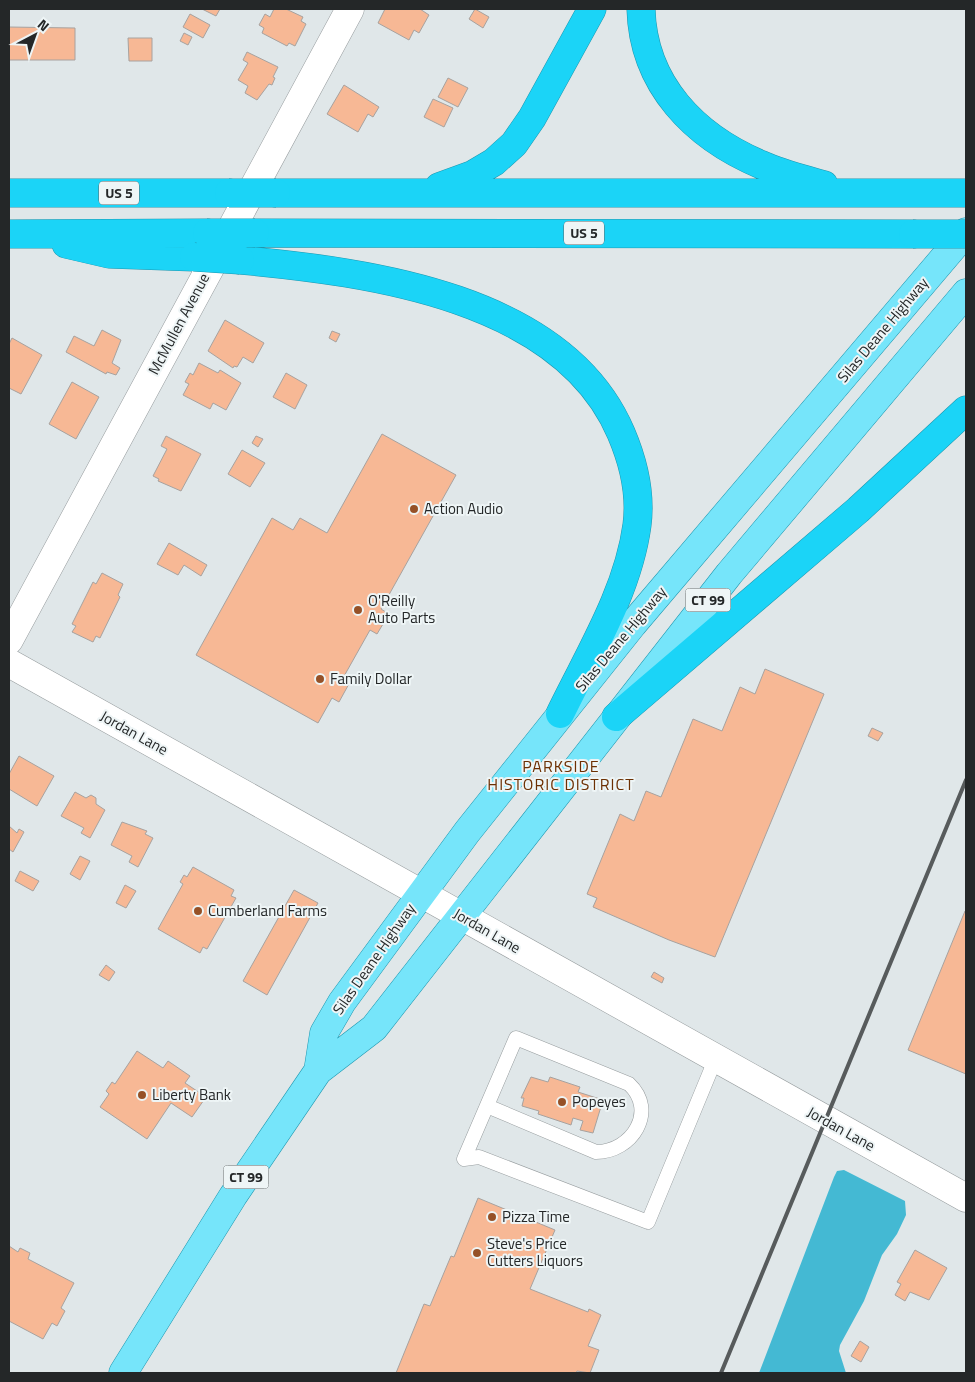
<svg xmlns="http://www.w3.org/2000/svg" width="975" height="1382" viewBox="0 0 975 1382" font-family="'Titillium Web',sans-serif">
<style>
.forest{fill:#44b9d3}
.building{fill:#f7b895;stroke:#a7a29f}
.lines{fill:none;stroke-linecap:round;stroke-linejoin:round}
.lane-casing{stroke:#979d9f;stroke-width:15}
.street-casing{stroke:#979d9f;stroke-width:29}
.secondary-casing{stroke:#979d9f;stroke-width:29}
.primary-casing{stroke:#1e97af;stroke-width:29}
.highway-casing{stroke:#1e97af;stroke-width:29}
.lane{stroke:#fff;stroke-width:14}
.street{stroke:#fff;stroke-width:28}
.secondary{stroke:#fff;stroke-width:28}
.primary{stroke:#76e5fa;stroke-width:28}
.highway{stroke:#1bd4f7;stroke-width:28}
.rail{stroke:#575b5c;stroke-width:4}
.highway-bridge-casing{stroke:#1e97af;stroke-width:29;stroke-linecap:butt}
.highway-bridge{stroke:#1bd4f7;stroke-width:28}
.poi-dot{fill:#965127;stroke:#eef5f6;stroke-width:2}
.labels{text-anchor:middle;stroke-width:4;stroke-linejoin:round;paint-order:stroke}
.shield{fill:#eef5f6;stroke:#616566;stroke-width:1}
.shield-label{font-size:14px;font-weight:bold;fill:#242728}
.street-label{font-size:15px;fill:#242728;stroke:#eef5f6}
.poi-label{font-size:15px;fill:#242728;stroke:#eef5f6;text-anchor:start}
.neighbourhood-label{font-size:16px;letter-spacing:1px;fill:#6c3003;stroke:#eef5f6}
</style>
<rect width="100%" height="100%" fill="#e0e7e9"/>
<path class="forest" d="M844,1170L905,1201L906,1215L897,1234L882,1255L864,1301L840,1345L839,1351L846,1373H759L834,1177L837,1171Z"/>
<path class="building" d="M202,9H220L216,16Z
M274,9H286L303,17L301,21L306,24L295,46L289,43L287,46L262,33L264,28L259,25L265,14L270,17Z
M385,9H420L429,15L419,33L414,30L409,40L378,23Z
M475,9L489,17L483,28L469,19Z
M190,14L210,25L203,38L183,27Z
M9,27L75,28V60H9Z
M184,33L192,37L188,45L180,41Z
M128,38H152V61H129Z
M247,52L278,67L273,77L275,78L272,85L269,84L257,100L245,93L248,86L238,80L248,63L243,60Z
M448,78L468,88L458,107L438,97Z
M344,85L379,107L373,117L368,114L358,132L327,114Z
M433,99L453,108L444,127L424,117Z
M225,320L264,343L253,363L243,357L237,367L234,366L233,368L208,351Z
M102,330L121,340L112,363L120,368L116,375L107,372L106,374L66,352L74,336L94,346Z
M332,331L340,334L336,342L329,338Z
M12,338L42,355L21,394L9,388V344Z
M199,363L218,373L220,370L241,383L226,410L213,403L210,409L183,395L189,384L185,382L190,373L193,375Z
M286,373L307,385L295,409L273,397Z
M72,382L99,397L76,439L49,424Z
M382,434L456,475L381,609L389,614L377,634L370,630L343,678L350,682L339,702L332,698L318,723L196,655L272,518L293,530L300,518L327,533Z
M166,436L201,454L181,491L158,481L159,479L153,476L167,449L161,446Z
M256,436L263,439L258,447L252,443Z
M242,450L265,463L250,487L228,474Z
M169,543L207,565L201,576L184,565L178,575L157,564Z
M102,573L123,584L118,595L120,597L100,638L96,636L93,642L72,632L76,626L72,624L93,582L96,584Z
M765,669L824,694L715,957L669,940L593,907L597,898L587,894L620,814L634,821L646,791L661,797L693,719L722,731L740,687L755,694Z
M872,728L883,733L878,741L868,736Z
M19,756L54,776L37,806L9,789V774Z
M75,792L86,798L91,795L96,798V804L105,810L90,838L81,833L84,828L61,816Z
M122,822L147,831L145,834L153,838L138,867L129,862L132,856L111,845Z
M9,826L17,833L19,829L24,832L13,852L9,849Z
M80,856L90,861L80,880L70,874Z
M193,867L234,890L231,896L236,898L207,949L203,947L200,953L158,929L183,884L180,882L184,875L187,877Z
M20,871L39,881L33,891L15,881Z
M125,885L136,891L126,908L116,903Z
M294,890L318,903L267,995L243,981Z
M965,911H966V1074L908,1050Z
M106,965L115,972L109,981L99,975Z
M654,972L664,978L662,983L651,977Z
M137,1051L163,1068L168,1061L190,1076L185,1083L206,1097L192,1117L171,1103L147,1139L100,1107L109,1094L106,1091L112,1082L115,1084Z
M531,1077L548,1082L550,1077L580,1087L578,1092L603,1100L593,1133L580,1130L583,1121L573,1118L571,1125L538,1114L539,1111L522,1106L524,1098H521Z
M478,1198L555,1230L530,1289L588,1312L589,1309L601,1315L588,1346L599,1350L590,1373L577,1371L576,1373H396L424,1304L430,1306L451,1256L454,1257Z
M9,1246L18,1252L20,1248L30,1253L28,1259L74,1283L61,1308L65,1311L57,1326L52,1323L43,1339L9,1321Z
M915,1250L947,1268L929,1300L910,1292L905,1301L895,1295L901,1284L897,1282Z
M860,1341L869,1347L861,1362L851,1356Z"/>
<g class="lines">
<g class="lane-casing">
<path id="lane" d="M487,1106L596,1152C632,1152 658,1111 629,1084L516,1038L464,1159L479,1157L648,1222L715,1060"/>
</g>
<g class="street-casing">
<path id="street" d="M9,640L350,9"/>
</g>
<g class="secondary-casing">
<path id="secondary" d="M9,663C328,841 646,1021 966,1198"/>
</g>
<g class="primary-casing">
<path id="primary" d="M318,1071L324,1033L342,1002L467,832L633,624L966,232
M123,1373L233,1196L318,1071L374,1028L729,574L966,293"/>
</g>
<g class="highway-casing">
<path id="highway" d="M641,9C643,85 695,137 762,165C782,174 804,179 824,185
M439,187L472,175L494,162L514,144L532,118L592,9
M9,193H229
M276,193H966
M255,233L913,234
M9,234L207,233
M66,244L109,254L194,257
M240,260C370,272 563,297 621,433C633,461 641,494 637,525C628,592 589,654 560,714
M616,717L858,510L966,410"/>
</g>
<use href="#lane" class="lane"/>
<use href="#street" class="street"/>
<use href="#secondary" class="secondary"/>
<use href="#primary" class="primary"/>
<use href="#highway" class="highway"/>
<path class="rail" d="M721,1373L966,780"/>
<g class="highway-bridge-casing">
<path id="highway-bridge" d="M229,193H276
M207,233H255
M913,234H966
M194,257L240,260"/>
</g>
<use href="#highway-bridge" class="highway-bridge"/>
</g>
<g class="poi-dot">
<circle cx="414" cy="509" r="5"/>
<circle cx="358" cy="610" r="5"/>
<circle cx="320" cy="679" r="5"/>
<circle cx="198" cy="911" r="5"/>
<circle cx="142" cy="1095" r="5"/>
<circle cx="562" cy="1102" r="5"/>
<circle cx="492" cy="1217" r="5"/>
<circle cx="477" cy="1253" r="5"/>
</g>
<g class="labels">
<g class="shield">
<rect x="99" y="181.5" width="40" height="23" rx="4"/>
<rect x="564" y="221.5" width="40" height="23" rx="4"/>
<rect x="685.5" y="588.5" width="45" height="23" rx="4"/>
<rect x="223.5" y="1165.5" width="45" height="23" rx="4"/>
</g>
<g class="shield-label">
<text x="119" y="198">US 5</text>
<text x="584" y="238">US 5</text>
<text x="708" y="605">CT 99</text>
<text x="246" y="1182">CT 99</text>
</g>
<g class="street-label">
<text transform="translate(179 324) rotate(-62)" y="5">McMullen Avenue</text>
<text transform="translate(883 330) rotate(-50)" y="5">Silas Deane Highway</text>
<text transform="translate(621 639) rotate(-50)" y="5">Silas Deane Highway</text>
<text transform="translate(134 733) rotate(29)" y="5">Jordan Lane</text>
<text transform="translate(487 931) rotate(30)" y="5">Jordan Lane</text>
<text transform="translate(374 959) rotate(-55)" y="5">Silas Deane Highway</text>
<text transform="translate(841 1129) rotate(29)" y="5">Jordan Lane</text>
</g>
<g class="poi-label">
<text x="424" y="514">Action Audio</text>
<text x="368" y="606">O'Reilly<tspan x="368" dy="17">Auto Parts</tspan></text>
<text x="330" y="684">Family Dollar</text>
<text x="208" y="916">Cumberland Farms</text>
<text x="152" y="1100">Liberty Bank</text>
<text x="572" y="1107">Popeyes</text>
<text x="502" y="1222">Pizza Time</text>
<text x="487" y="1249">Steve's Price<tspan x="487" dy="17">Cutters Liquors</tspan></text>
</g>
<g class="neighbourhood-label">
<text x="561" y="772">PARKSIDE<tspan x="561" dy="18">HISTORIC DISTRICT</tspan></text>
</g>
</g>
<rect width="975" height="1382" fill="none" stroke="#242728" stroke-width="20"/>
<g transform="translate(35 35) rotate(41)" stroke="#eef5f6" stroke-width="4" paint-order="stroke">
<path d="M0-4L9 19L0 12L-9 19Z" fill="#242728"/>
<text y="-8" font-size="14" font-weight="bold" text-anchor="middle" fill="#242728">N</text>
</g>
</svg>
